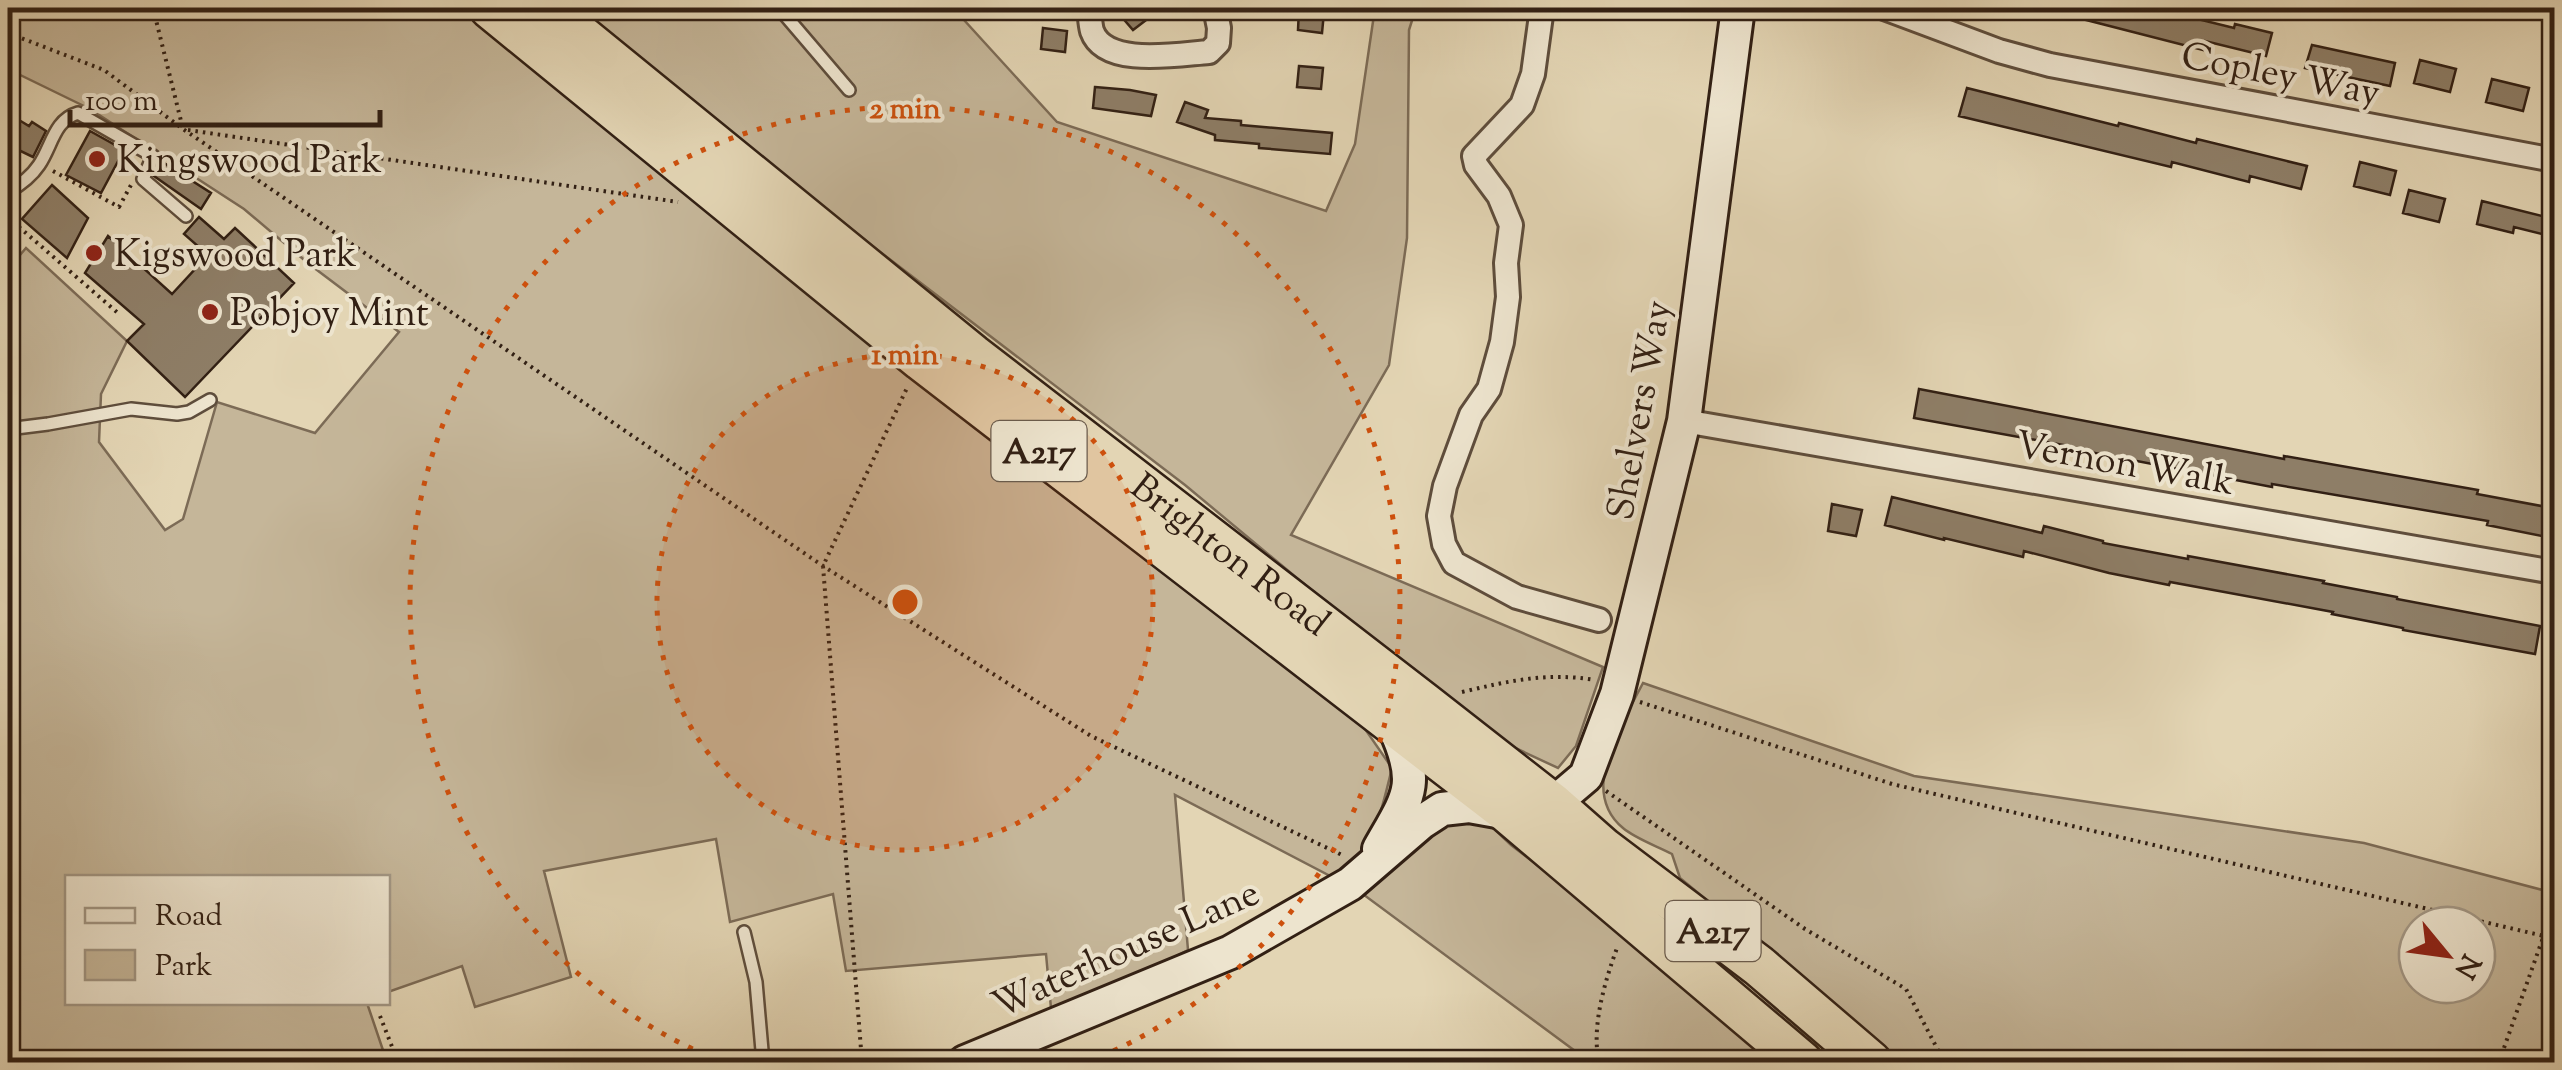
<svg xmlns="http://www.w3.org/2000/svg" width="2562" height="1070" viewBox="0 0 2562 1070" font-family="'Sorts Mill Goudy',serif">
<style>
.green{fill:#c5b699;stroke:#7c6b56;stroke-width:2.5;fill-rule:evenodd}
.building{fill:#8e7e67;stroke:#322014;stroke-width:2.5}
.lines{fill:none;stroke-linecap:round;stroke-linejoin:round}
.lane-casing{stroke:#5e4d3c;stroke-width:16}
.street-casing{stroke:#5e4d3c;stroke-width:28}
.secondary-casing{stroke:#322014;stroke-width:38}
.highway-casing{stroke:#322014;stroke-width:45}
.path{stroke:#322014;stroke-width:4;stroke-dasharray:2.5 5;stroke-linecap:butt}
.lane{stroke:#ede4ce;stroke-width:11}
.street{stroke:#ede4ce;stroke-width:22}
.secondary{stroke:#ede4ce;stroke-width:32}
.highway{stroke:#e3d5b4;stroke-width:40}
.ring{fill:none;stroke:#cd500d;stroke-width:5;stroke-dasharray:5 10}
.poi-dot{fill:#8f2418;stroke:#ede4ce;stroke-width:4}
.labels{text-anchor:middle;stroke-width:8;stroke-linejoin:round;paint-order:stroke}
.shield{fill:#ede4ce;stroke:#6a5b4c;stroke-width:2.5}
.shield-label{font-size:35px;font-weight:bold;fill:#322014}
.street-label{font-size:38px;fill:#322014;stroke:#ede4ce}
.poi-label{font-size:38px;fill:#322014;stroke:#ede4ce;text-anchor:start}
.centre{fill:#cd500d;stroke:#ede4ce;stroke-width:5}
.ring-label{font-size:30px;text-anchor:middle;font-weight:bold;fill:#cd500d;stroke:#ede4ce;stroke-width:8;stroke-linejoin:round;paint-order:stroke}
</style>
<rect width="100%" height="100%" fill="#e3d5b4"/>
<filter id="stains"><feTurbulence type="fractalNoise" baseFrequency=".002" numOctaves="4"/><feColorMatrix values="0 0 0 0 .2 0 0 0 0 .09 0 0 0 0 .02 0 0 0 .5 -.17"/></filter>
<radialGradient id="worn" r=".72"><stop offset=".6" stop-color="#630" stop-opacity="0"/><stop offset="1" stop-color="#630" stop-opacity=".3"/></radialGradient>
<path class="green" d="M8,8H463L1363,726L1392,768C1380,816 1376,847 1336,879L1175,795L1188,950L1052,1019L1046,954L846,971L833,894L730,922L716,839L544,871L571,977L475,1007L462,966L388,992V878H68V1002L367,1003L387,1062H8V269L26,248L127,341L101,394L99,442L165,530L183,519L217,402L315,433L399,332L309,264L244,209L90,109L8,69Z
M575,8H953L1057,122L1326,211L1355,144L1375,8H1416L1409,30L1407,238L1389,365L1291,535L1603,667L1576,746L1558,768L1509,745L1398,662L1185,485L875,248Z
M1643,683L1914,776L2364,843L2554,893V1062H1895L1778,959L1680,878L1672,854C1657,846 1636,839 1623,828C1577,790 1623,722 1643,683ZM2417,925H2477V985H2417Z
M1456,818L1486,821L1511,845L1628,935L1779,1062H1590L1360,892L1423,835Z"/>
<path class="building" d="M1114,8H1142L1150,17L1133,30Z
M2060,8H2153L2234,28L2235,24L2272,33L2266,56L2205,41L2203,50L2059,13Z
M1299,9L1324,12L1322,33L1298,30Z
M1043,28L1067,31L1065,52L1041,49Z
M2312,45L2395,63L2390,86L2305,68Z
M2420,60L2456,69L2450,92L2414,83Z
M1299,66L1323,68L1321,89L1297,87Z
M2492,79L2529,88L2523,111L2486,102Z
M1095,87L1130,90L1156,95L1151,116L1093,108Z
M1967,88L2118,126L2119,123L2196,143L2197,139L2307,166L2301,189L2250,176L2249,182L2172,162L2171,167L1959,116Z
M1185,102L1208,110L1205,118L1241,121V125L1332,133L1330,154L1259,148V144L1215,140V135L1177,122Z
M8,120L17,126L19,120L29,126L32,122L46,131L33,157L8,145Z
M90,131L124,150L101,193L66,175Z
M161,161L211,193L201,209L154,176Z
M2360,162L2396,171L2390,195L2354,186Z
M52,185L88,218L67,258L22,219Z
M2409,190L2445,199L2439,222L2403,213Z
M2482,201L2554,219V237L2514,227L2513,233L2477,224Z
M199,217L224,239L235,228L294,283L185,397L127,341L144,324L85,273L108,236L172,294L208,255L184,234Z
M1919,389L2284,459V456L2478,490L2477,494L2552,508L2547,537L2487,525L2488,521L2272,484V487L2069,448V446L1914,418Z
M1892,497L2042,533L2044,526L2103,541V543L2188,559V556L2324,581L2323,583L2397,597V599L2540,626L2535,654L2403,630V628L2332,614L2333,612L2170,582L2169,585L2109,573L2024,551L2023,557L1944,538V540L1885,525Z
M1832,504L1862,510L1856,536L1828,531Z"/>
<g class="lines">
<g class="lane-casing">
<path id="lane" d="M779,8L849,90
M8,192C20,185 31,177 39,165C52,146 54,120 78,113L153,156L143,179L186,216
M8,429L48,424L131,409L177,414L189,412L210,400
M744,932L756,982L763,1062"/>
</g>
<g class="street-casing">
<path id="street" d="M1089,8C1090,15 1090,24 1092,31C1105,68 1179,54 1209,52L1218,43L1219,28L1215,8
M1542,8L1533,74L1522,105L1474,156L1476,165L1499,196L1511,225L1506,263L1508,297L1502,342L1489,389L1471,415L1445,486L1439,516L1444,544L1454,563L1517,597L1599,620
M1884,8L1999,51L2050,65L2554,160
M1684,421L2554,572"/>
</g>
<g class="secondary-casing">
<path id="secondary" d="M1553,804L1586,776L1617,694L1684,421L1738,8
M1379,849C1409,796 1421,785 1394,726
M965,1062L1231,952L1350,884L1422,822L1442,809L1469,806L1508,813"/>
</g>
<g class="highway-casing">
<g id="highway">
<path d="M490,8L921,360L1508,813L1802,1062"/>
<path id="s1" d="M547,8L973,355L1424,703L1553,804L1603,848L1759,966L1871,1062"/>
</g>
</g>
<path class="path" d="M153,8L183,129
M8,33L104,70L183,129L823,566L1091,736L1342,855
M188,130L678,202
M53,171L119,207L131,185
M10,206L19,227L119,314
M1462,692C1509,681 1547,672 1595,680
M1640,702L1892,784L2544,936
M1606,791L1805,929L1906,989L1940,1054L1955,1062
M2554,894L2550,918L2554,925
M380,1016L398,1062
M862,1062L823,566L907,388
M1599,1062C1591,1027 1605,981 1617,948L1616,946
M2499,1062L2550,918"/>
<use href="#lane" class="lane"/>
<use href="#street" class="street"/>
<use href="#secondary" class="secondary"/>
<use href="#highway" class="highway"/>
</g>
<circle cx="905" cy="602" r="248" fill="#cd500d" fill-opacity=".12"/>
<g class="ring">
<circle cx="905" cy="602" r="248"/>
<path d="M720 1061A495 495 0 1 1 1090 1061"/>
</g>
<g class="poi-dot">
<circle cx="97" cy="159" r="10"/>
<circle cx="94" cy="253" r="10"/>
<circle cx="210" cy="312" r="10"/>
</g>
<g class="labels">
<g class="shield">
<rect x="991.5" y="421" width="95" height="60" rx="8"/>
<rect x="1665.5" y="901" width="95" height="60" rx="8"/>
</g>
<g class="shield-label">
<text x="1039" y="463">A217</text>
<text x="1713" y="943">A217</text>
</g>
<g class="street-label">
<text transform="translate(2281 73) rotate(11)" y="13">Copley Way</text>
<text transform="translate(1638 410) rotate(-80)" y="13">Shelvers Way</text>
<text transform="translate(2125 462) rotate(10)" y="13">Vernon Walk</text>
<text dy="13" stroke="none"><textPath href="#s1" startOffset="875">Brighton Road</textPath></text>
<text transform="translate(1125 948) rotate(-24)" y="13">Waterhouse Lane</text>
</g>
<g class="poi-label">
<text x="117" y="172">Kingswood Park</text>
<text x="114" y="266">Kigswood Park</text>
<text x="230" y="325">Pobjoy Mint</text>
</g>
</g>
<circle cx="905" cy="602" r="15" class="centre"/>
<g class="ring-label">
<text x="905" y="118">2 min</text>
<text x="905" y="364">1 min</text>
</g>
<rect width="2562" height="1070" fill="none" stroke="#e3d5b4" stroke-width="40"/>
<rect x="10" y="10" width="2542" height="1050" fill="none" stroke="#322014" stroke-width="5"/>
<rect x="20" y="20" width="2522" height="1030" fill="none" stroke="#322014" stroke-width="2.5"/>
<rect x="65" y="875" width="325" height="130" fill="#ede4ce" stroke="#a29684" stroke-width="2.5"/>
<rect x="85" y="908" width="50" height="15" fill="#ede4ce" stroke="#a29684" stroke-width="2.5"/>
<text x="155" y="925" font-size="30" fill="#322014">Road</text>
<rect x="85" y="950" width="50" height="30" fill="#c5b699" stroke="#a29684" stroke-width="2.5"/>
<text x="155" y="975" font-size="30" fill="#322014">Park</text>
<g transform="translate(2447 955) rotate(119)"><circle r="48" fill="#ede4ce" stroke="#a29684" stroke-width="2.5"/>
<path d="M0-8L18 38L0 25L-18 38Z" fill="#8f2418"/>
<text y="-15" font-size="28" font-weight="bold" text-anchor="middle" fill="#322014">N</text>
</g>
<path d="M70 110v15h310v-15" fill="none" stroke="#322014" stroke-width="5"/>
<text x="85" y="110" font-size="30" fill="#322014" stroke="#ede4ce" stroke-width="8" paint-order="stroke">100 m</text>
<rect width="100%" height="100%" filter="url(#stains)"/>
<rect width="100%" height="100%" fill="url(#worn)"/>
</svg>
